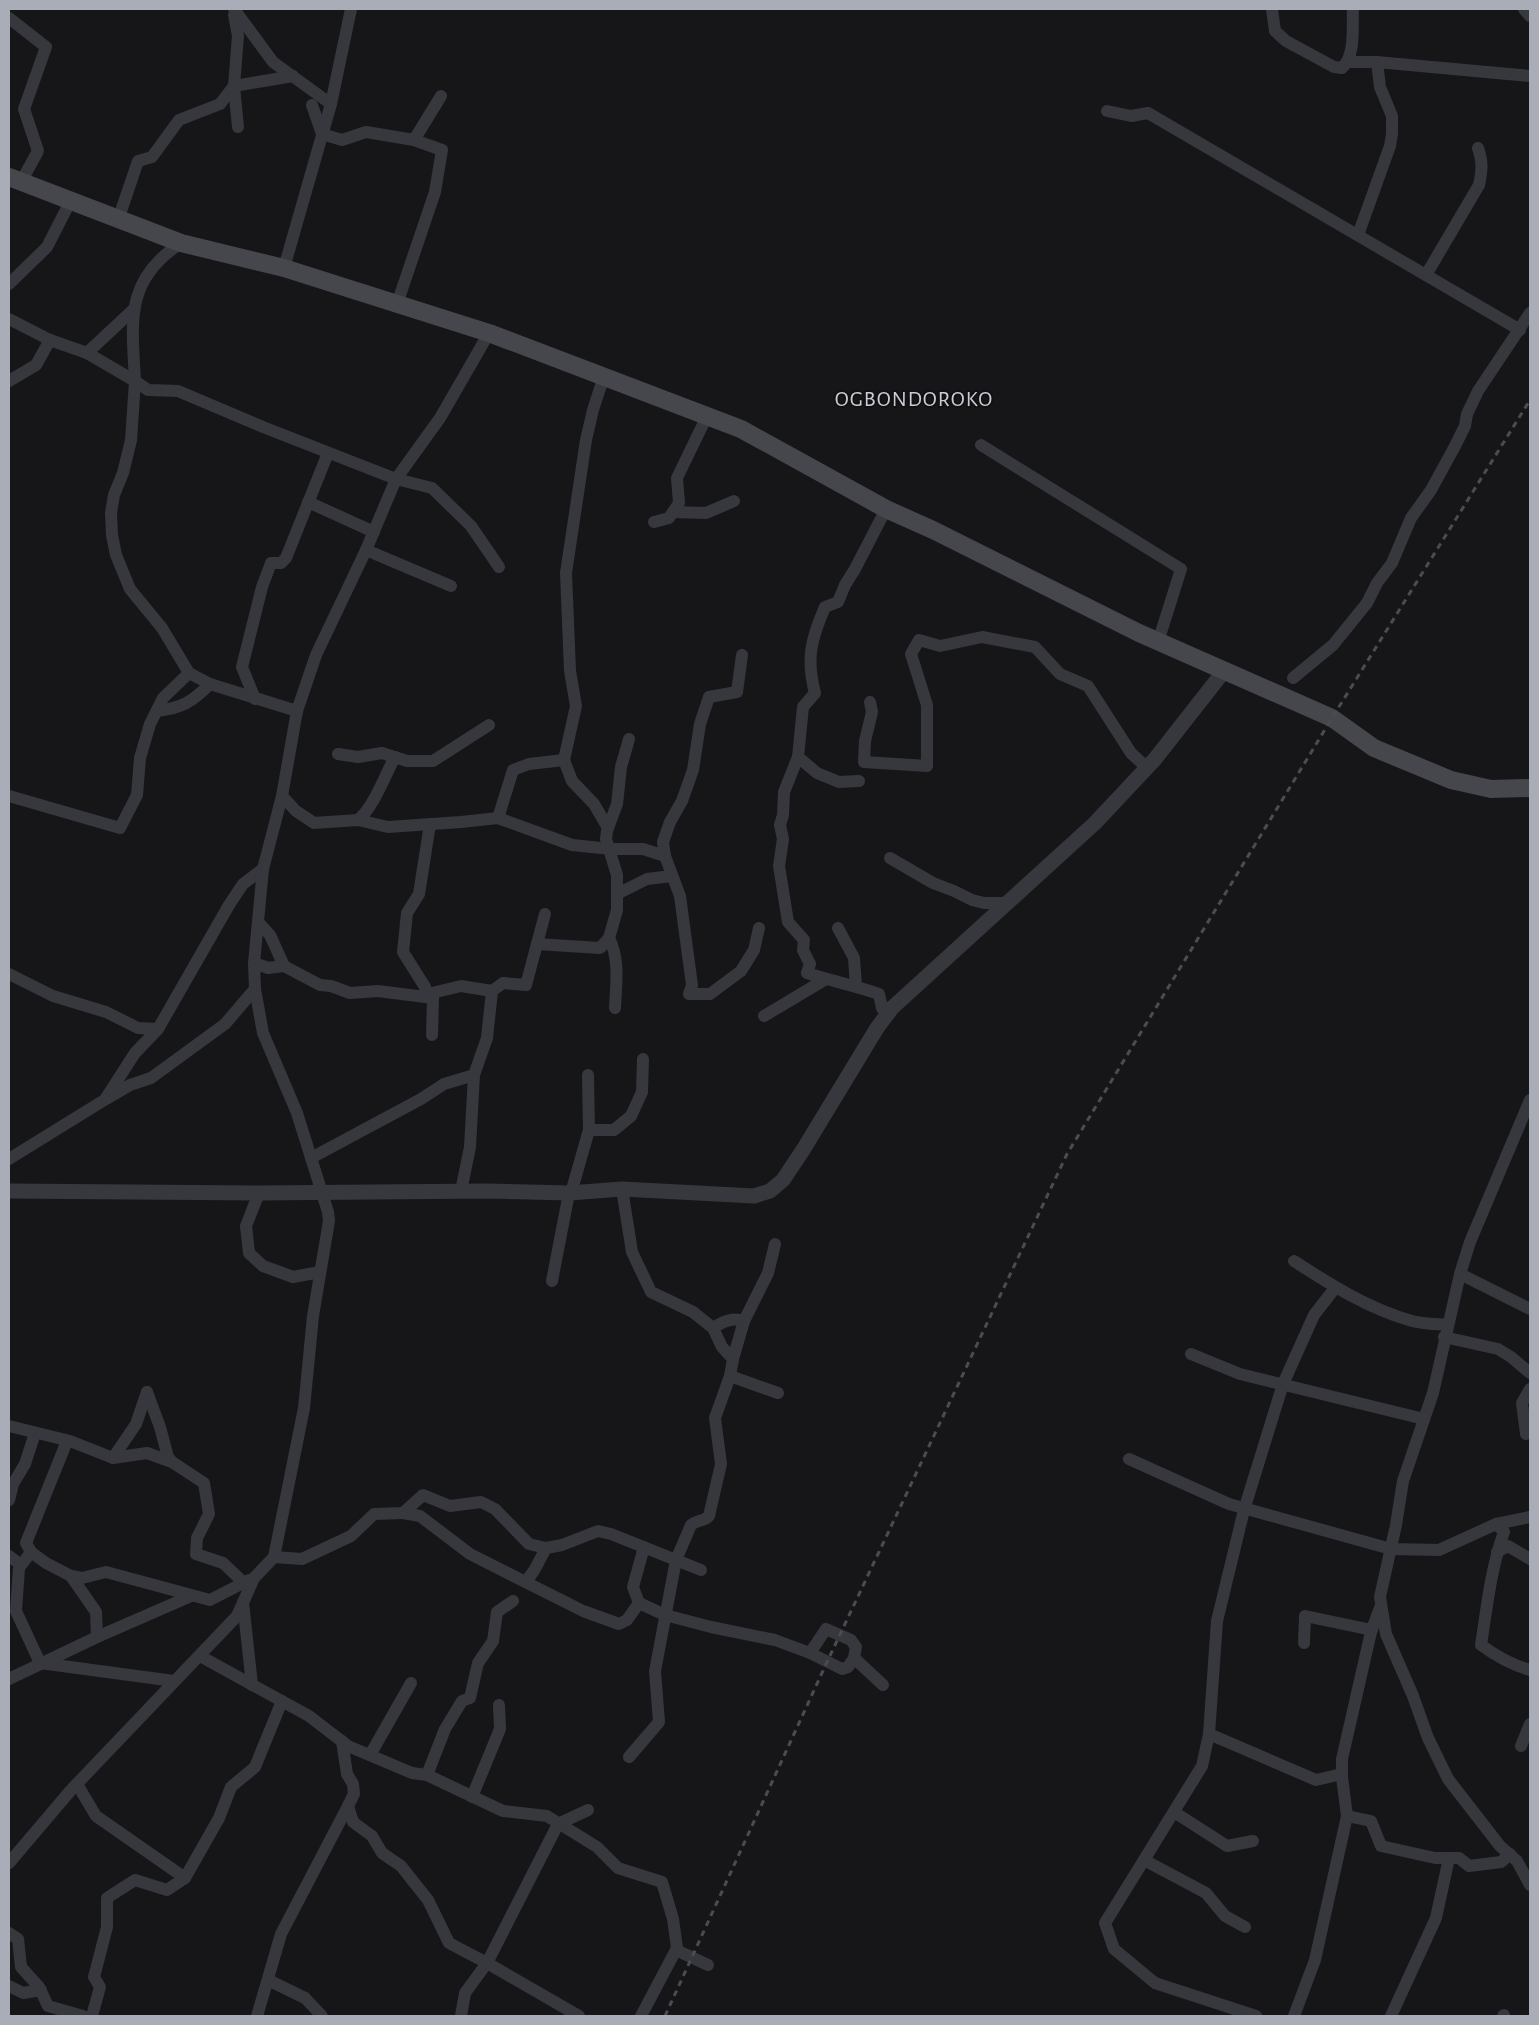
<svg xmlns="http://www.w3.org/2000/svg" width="1539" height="2025" viewBox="0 0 1539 2025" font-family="'Alegreya Sans',sans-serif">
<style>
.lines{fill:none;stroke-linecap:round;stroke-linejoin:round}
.minor{stroke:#37383d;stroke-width:12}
.tertiary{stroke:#37383d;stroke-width:15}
.secondary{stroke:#45474d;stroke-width:18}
.rail{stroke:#4a4c52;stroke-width:3;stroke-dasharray:6 5;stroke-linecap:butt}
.labels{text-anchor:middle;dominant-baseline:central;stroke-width:4;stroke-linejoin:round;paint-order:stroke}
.quarter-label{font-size:22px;letter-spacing:1px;fill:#c9ccd4;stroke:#111113}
</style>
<rect width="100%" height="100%" fill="#161618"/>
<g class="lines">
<g class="minor">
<polyline points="234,9 273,62 331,104"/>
<path d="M1272,9L1275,31L1286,41L1334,67L1342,68C1356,55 1352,27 1353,9"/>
<polyline points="1524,9 1530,16"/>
<polyline points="234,15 238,36 234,86 238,127"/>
<polyline points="9,18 46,47 24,109 38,151 21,182"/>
<polyline points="1349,62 1377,62 1380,87 1392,116 1392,134 1390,146 1358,235"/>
<polyline points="1377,62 1530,76"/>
<polyline points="312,105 322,134 342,140 366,132 414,140 441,96"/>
<polyline points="1107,111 1131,116 1148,113 1520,330"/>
<polyline points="118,220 138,161 152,157 179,120 220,104 234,86 293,76"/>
<path d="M181,243C124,280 132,322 135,381L148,390L178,391L263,427L396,479L432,488L471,526L499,567"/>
<polyline points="284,268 331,104 351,9"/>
<path d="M1426,275L1479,185C1482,171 1483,162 1478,148"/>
<polyline points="9,284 47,247 70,202"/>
<polyline points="397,304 435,192 442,150 414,140"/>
<polyline points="9,319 50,340"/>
<polyline points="87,353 135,381 131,440 123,473 114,495 111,513 112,535 116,555 130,589 162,628 189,673 210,684 297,711"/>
<polyline points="9,381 36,365 50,340 87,353 133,310"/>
<polyline points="981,445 1181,569 1158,642"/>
<polyline points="308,502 374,532"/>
<path d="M886,509L855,569L845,585L838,602L825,607C811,639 806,659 815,693L803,707L798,757L784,792L783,815L780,825L783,839L779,866L788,922L804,940L803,950L810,964L807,973C832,981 856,986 879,994L882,1008H892"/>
<polyline points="673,512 706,513 734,501"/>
<polyline points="654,522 669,518 679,503 677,478 707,416"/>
<polyline points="366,550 451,586"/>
<polyline points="1293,678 1333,645 1367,603 1377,583 1392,563 1411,518 1431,490 1455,446 1465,426 1467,414 1478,391 1530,313"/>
<polyline points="255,699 242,667 262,587 271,563 281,563 286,558 328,453"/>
<polyline points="870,702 872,712 865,741 864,762 927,766 927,705 911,654 919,640 940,646 982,637 1035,647 1060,674 1088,686 1131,753 1147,768"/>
<path d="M157,711C182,708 192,702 210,684"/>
<polyline points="338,754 358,757 382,753 407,761 433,761 489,725"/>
<polyline points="798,757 817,773 839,782 859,781"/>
<polyline points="564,760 572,781 594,804 608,828"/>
<polyline points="9,796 120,828 137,795 140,758 150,724 163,698 189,673"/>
<polyline points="282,796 296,811 314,823 358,820 388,827 461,822 498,818 572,845 611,849 643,849 665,856 663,842 670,822 682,801 693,770 700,724 709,697 737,692 742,655"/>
<polyline points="498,818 513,770 529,764 564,760 576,706 570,671 566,573 586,440 593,410 604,376"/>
<path d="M358,820C374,807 385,775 395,757"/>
<polyline points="665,856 680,896 692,985 689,994 710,994 741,971 754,950 759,928"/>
<polyline points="890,858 933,883 954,891 972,900 984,903 1009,903"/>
<polyline points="617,894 647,879 672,876"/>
<polyline points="259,923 270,935 284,966"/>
<polyline points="838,928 854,958 856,986"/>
<polyline points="537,944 600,948 609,938"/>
<polyline points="254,963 268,968 284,966 320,985 331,986 350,993 378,991 433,998 432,1035"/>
<polyline points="9,974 53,996 106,1012 138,1028 158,1029"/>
<polyline points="492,991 503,983 526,985 545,914"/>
<polyline points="427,996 425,987 403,952 407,913 419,894 430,824"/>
<path d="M615,1008C616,985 620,959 609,938L617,910V875L606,839L607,831L617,804L621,767L629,739"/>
<polyline points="764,1016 826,979"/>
<polyline points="106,1098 135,1053 158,1029 229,905 243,884 263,869"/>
<polyline points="1530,1100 1470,1242 1460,1274 1433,1393 1403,1481 1396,1525 1380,1597 1386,1634 1413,1696 1428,1738 1448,1779 1500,1846 1517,1861 1530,1885"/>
<polyline points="589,1130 614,1130 631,1116 642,1092 643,1059"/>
<polyline points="311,1158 421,1099 444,1084 474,1075 487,1038 492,991 461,986 432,993 433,998"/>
<polyline points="9,1159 106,1099 130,1085 151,1078 225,1024 255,989"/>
<polyline points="622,1189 632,1252 651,1292 693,1312 713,1328 722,1347 733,1359 730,1376 778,1393"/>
<polyline points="461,1191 470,1147 474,1075"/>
<polyline points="259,1193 246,1226 249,1253 263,1266 293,1277 320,1272"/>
<polyline points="571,1193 589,1130 588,1075"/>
<path d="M1294,1261C1331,1285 1369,1309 1412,1321C1423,1324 1436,1324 1447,1325"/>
<polyline points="1460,1274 1530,1309"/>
<polyline points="552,1281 569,1193"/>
<path d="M713,1328C722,1322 732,1317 744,1321L768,1273L775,1244"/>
<polyline points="1444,1337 1498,1349 1511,1357 1530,1373"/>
<polyline points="1191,1354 1240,1374 1424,1419"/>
<polyline points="733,1359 744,1321"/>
<polyline points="147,1392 160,1427 168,1457 172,1462"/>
<polyline points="9,1426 70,1441 113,1458 147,1453 172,1462 204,1483 209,1514 197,1538 196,1554 223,1563 243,1582"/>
<polyline points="1526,1434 1522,1403 1530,1389"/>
<polyline points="67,1441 26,1543 31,1552 19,1568 16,1611 40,1663 174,1681"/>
<polyline points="113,1458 136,1424 147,1392"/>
<polyline points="1129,1459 1229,1504 1391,1549 1439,1550 1496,1524 1530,1517"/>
<polyline points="9,1500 13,1484 25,1464 35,1433"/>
<polyline points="403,1513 420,1516 470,1554 583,1611 619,1624 627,1620 639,1603 665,1615 711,1627 775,1640 810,1653 842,1669 848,1667 854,1658 883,1685"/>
<path d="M1496,1524L1504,1532C1491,1568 1487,1606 1481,1645C1496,1656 1512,1665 1530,1670"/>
<polyline points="31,1552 46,1563 71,1576 82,1578 106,1572 210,1600 249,1580"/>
<polyline points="1497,1552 1508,1546 1530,1559"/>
<polyline points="9,1556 21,1565"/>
<polyline points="274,1557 302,1559 351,1536 374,1514 403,1513 423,1495 450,1506 481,1502 495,1509 529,1544 546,1548"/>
<polyline points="71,1576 96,1612 97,1637"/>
<polyline points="526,1582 535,1569 546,1548 562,1545 598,1531 611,1534 701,1570"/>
<polyline points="243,1602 252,1685"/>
<polyline points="639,1603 633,1587 644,1547"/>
<polyline points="1381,1605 1371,1632 1342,1759 1342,1777 1347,1816 1371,1821 1381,1846 1435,1858 1459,1858 1469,1866 1501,1862 1510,1854"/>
<polyline points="1304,1643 1305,1616 1372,1630"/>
<polyline points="810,1653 826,1629 851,1640 856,1647 854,1658"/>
<polyline points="200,1656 309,1716 348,1746 412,1773 427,1775 503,1811 547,1816 597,1847 618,1868 662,1882 673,1919 677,1948 641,2016"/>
<polyline points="9,1679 97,1637 191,1596"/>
<polyline points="1209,1734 1316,1780 1342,1774"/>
<polyline points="342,1741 347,1774 353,1784 354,1794 348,1806"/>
<polyline points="1521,1746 1530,1724"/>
<polyline points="370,1755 411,1683"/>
<path d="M629,1757L659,1722L655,1671L676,1560L691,1525C697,1520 705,1521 709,1516L721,1464L715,1418L730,1376"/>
<polyline points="427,1775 445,1729 462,1701 470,1698 478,1663 493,1641 497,1612 513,1601"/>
<polyline points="77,1784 96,1816 185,1878 219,1818 231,1787 255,1767 282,1701"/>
<polyline points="472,1797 500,1729 499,1705"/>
<polyline points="1174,1812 1227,1846 1253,1841"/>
<polyline points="1144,1860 1206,1893 1225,1916 1245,1927"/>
<polyline points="9,1863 71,1790 237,1616 254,1578 274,1557 304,1408 313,1316 329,1221 328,1212 297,1113 263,1033 255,989 254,963 263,869 282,796 297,711 316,655 366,550 396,479 440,418 489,333"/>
<polyline points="9,1933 18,1939 21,1967 39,1987 48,2006 83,2016"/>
<polyline points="676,1950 708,1965"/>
<polyline points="268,1980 305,1998 322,2016"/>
<polyline points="9,1986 23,1993 41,1990"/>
<polyline points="92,2016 100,1987 94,1977 107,1927 107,1898 135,1880 167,1890 185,1878"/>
<polyline points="257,2016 281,1934 348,1806 353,1822 372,1836 382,1853 401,1866 428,1900 449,1943 487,1963 465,1993 461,2016"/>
<polyline points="579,2016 487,1963 558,1824 588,1810"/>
<polyline points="1256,2016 1155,1983 1114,1949 1105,1923 1202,1766 1209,1734 1217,1621 1244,1510 1283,1384 1314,1315 1335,1288"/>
<polyline points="1294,2016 1315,1960 1347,1816"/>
<polyline points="1391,2016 1436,1918 1449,1858"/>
<polyline points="1503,2016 1504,2015"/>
</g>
<polyline class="tertiary" points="9,1191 259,1193 486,1191 569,1193 622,1189 754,1196 770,1191 783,1180 803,1150 877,1028 892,1008 1095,823 1155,759 1224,671"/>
<polyline class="secondary" points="9,177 181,243 284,268 489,333 741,429 886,509 933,530 1139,633 1332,718 1374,748 1451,780 1491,789 1530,788"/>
<polyline class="rail" points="665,2016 827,1662 1067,1154 1332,718 1530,400"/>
</g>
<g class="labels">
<g class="quarter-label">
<text x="914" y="399">OGBONDOROKO</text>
</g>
</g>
<rect width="1539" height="2025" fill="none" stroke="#a8adb8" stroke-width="20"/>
</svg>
